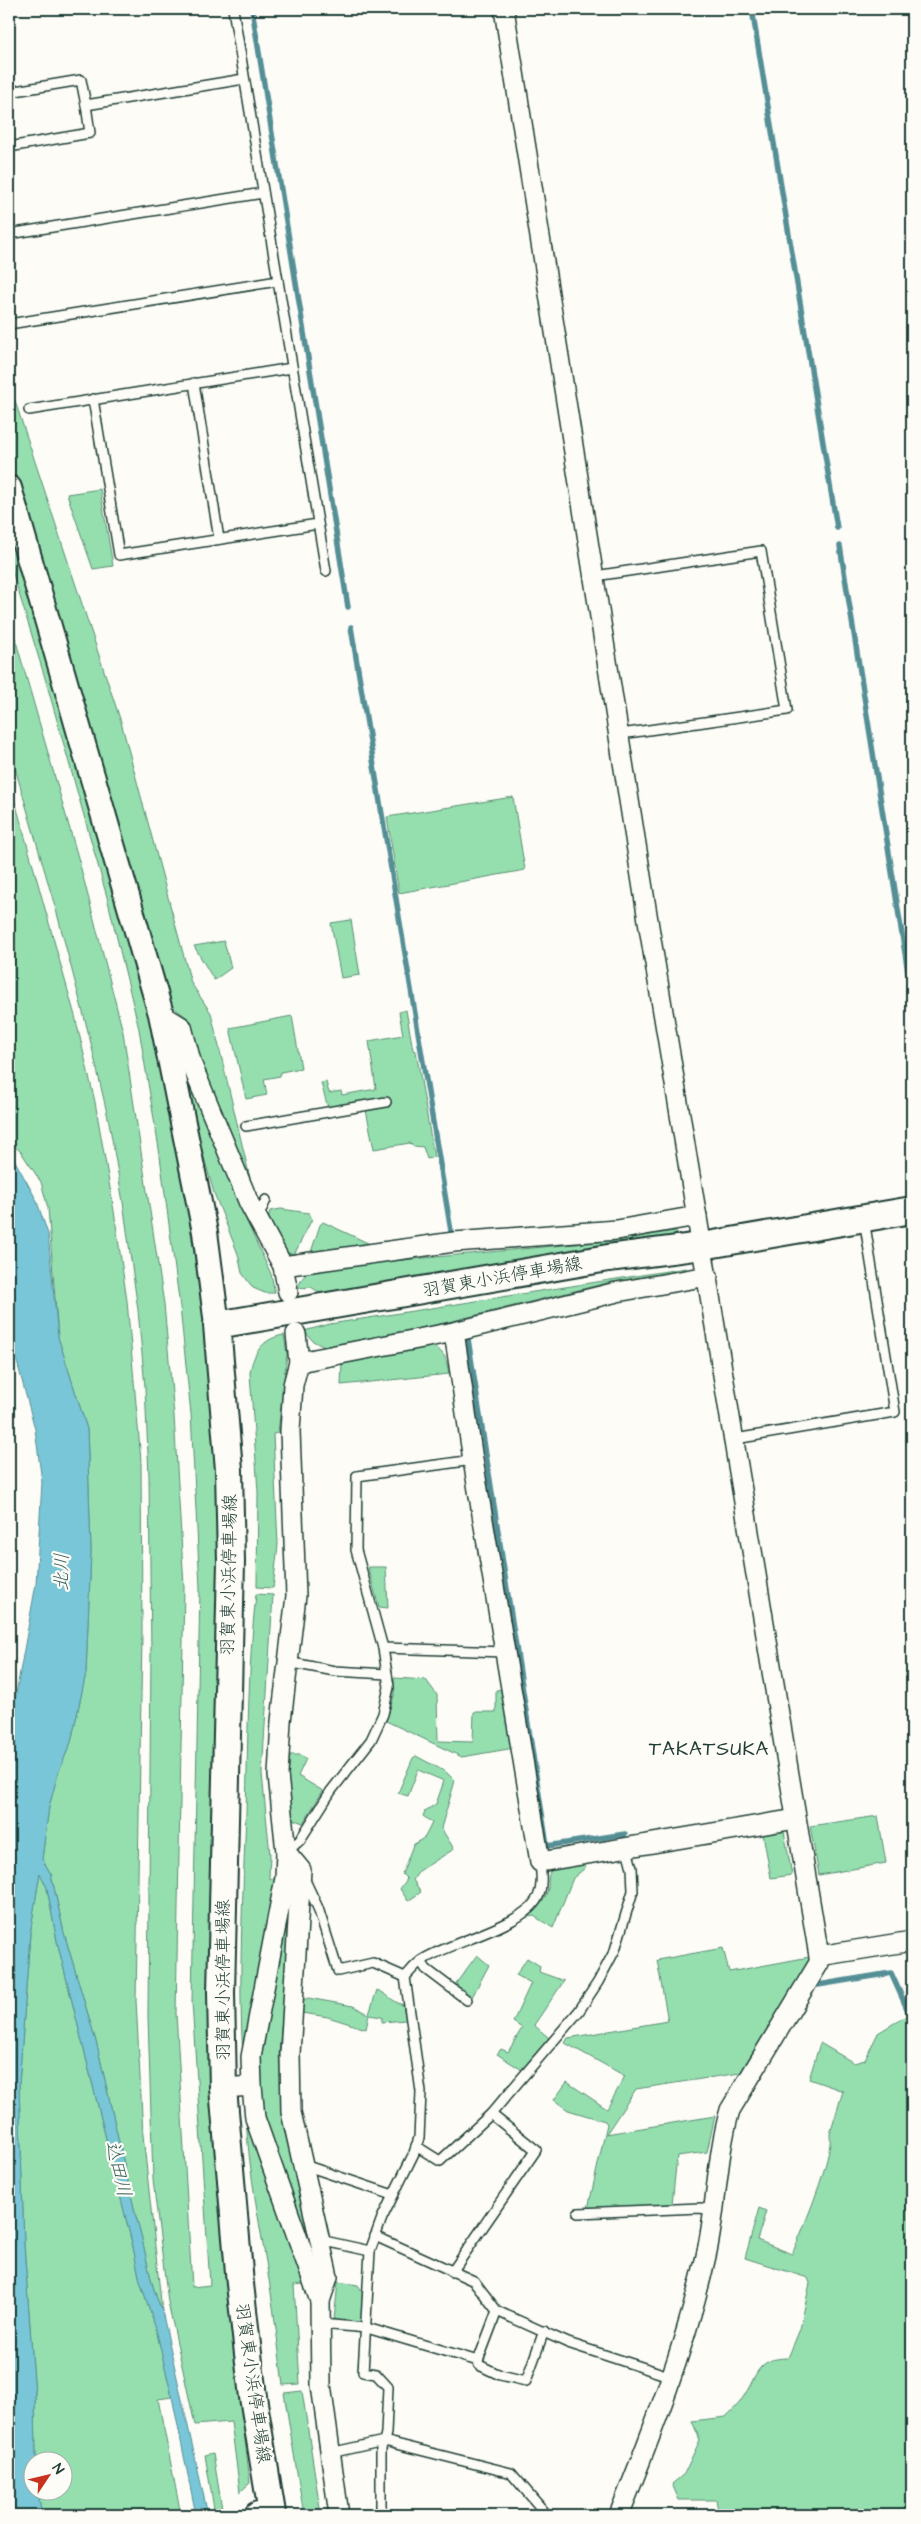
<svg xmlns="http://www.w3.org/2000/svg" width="921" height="2524" viewBox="0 0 921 2524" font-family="'Architects Daughter','Klee One',sans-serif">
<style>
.green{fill:#95dfaf;stroke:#5a8e72}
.water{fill:#79c6d8;stroke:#558f96}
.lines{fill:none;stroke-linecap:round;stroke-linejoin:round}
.stream{stroke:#558f96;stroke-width:5.5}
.service-casing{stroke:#1f3d34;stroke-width:12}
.minor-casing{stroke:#1f3d34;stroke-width:22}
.tertiary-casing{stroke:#1f3d34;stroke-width:28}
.secondary-casing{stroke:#1f3d34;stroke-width:30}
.service{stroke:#fdfcf7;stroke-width:9}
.minor{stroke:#fdfcf7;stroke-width:19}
.tertiary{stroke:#fdfcf7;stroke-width:24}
.secondary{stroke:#fdfcf7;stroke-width:26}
.labels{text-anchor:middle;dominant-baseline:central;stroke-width:4.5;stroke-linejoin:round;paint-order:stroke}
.street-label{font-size:18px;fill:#1f3d34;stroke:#fdfcf7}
.water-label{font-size:19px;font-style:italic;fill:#365f5d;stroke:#fdfcf7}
.quarter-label{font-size:20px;letter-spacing:1px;fill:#1f3d34;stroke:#fdfcf7}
</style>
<rect width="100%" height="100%" fill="#fdfcf7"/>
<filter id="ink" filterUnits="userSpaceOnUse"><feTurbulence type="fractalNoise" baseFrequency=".02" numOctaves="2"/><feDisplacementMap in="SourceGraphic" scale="10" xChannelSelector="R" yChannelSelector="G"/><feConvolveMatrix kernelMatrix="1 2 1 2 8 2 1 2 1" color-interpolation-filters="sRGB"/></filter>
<g filter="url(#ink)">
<g class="green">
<polygon points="9,383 121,722 191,983 211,1013 254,1195 200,1063 190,1020 167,1002 9,467"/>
<polygon points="100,489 113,566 93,569 67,494"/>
<polygon points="9,518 154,1031 181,1164 203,1315 218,1487 227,2282 250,2483 240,2492 231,2422 195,2425 168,2302 153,2180 148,2016 151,1653 149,1476 145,1387 138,1310 123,1202 109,1122 90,1039 58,917 9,747 9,617 79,861 123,1032 164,1304 174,1416 184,1587 176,2013 192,2287 210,2285 192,2002 200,1587 191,1414 180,1307 159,1149 139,1029 107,897 45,678 9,561"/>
<path d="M9,780L75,1016L95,1102L114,1211L127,1301L141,1461L142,1634L136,2000L143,2135L162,2311C148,2280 146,2248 136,2217L97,2045L64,1933L51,1874L42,1859L49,1807L58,1773L71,1742L86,1673L91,1551L88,1456L87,1429L58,1337L48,1208L41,1182L21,1152L9,1141Z"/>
<polygon points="513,797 525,870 399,893 387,817"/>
<polygon points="351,920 360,975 341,978 331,923"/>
<polygon points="224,941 231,968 214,980 194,946"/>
<polygon points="406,1010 413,1050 416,1051 434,1157 427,1159 423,1147 413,1146 410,1143 374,1149 366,1110 388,1106 387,1098 328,1108 321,1083 326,1082 329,1093 341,1091 342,1095 376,1089 369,1041 403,1035 399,1012"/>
<polygon points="292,1016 301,1068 281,1072 280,1076 264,1079 267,1095 246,1099 230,1028"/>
<polygon points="185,1069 243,1208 241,1209 271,1274 275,1293 265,1293 253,1288 242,1273 238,1254 214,1193 199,1140"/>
<polygon points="281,1209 309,1213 312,1219 295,1253 289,1254 280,1244 268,1220 270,1211"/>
<polygon points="323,1222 370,1244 311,1252 320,1225"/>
<path d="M676,1231L678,1241L323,1295L311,1287L298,1288C301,1277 307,1272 317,1268L619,1240Z"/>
<polygon points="686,1268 686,1270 607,1283 440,1324 324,1347 313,1341 304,1331 330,1324"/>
<path d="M284,1335L287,1354L278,1433L273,1434L278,1545L273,1588L257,1587L258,1492L250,1373C253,1353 263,1338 284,1335Z"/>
<path d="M430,1346C445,1350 446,1359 449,1374L341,1385L342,1362Z"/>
<polygon points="368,1567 386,1567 388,1608 379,1607"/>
<path d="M256,1594L273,1595L262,1774L270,1855L269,1878L277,1879L243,2059C238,1977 243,1895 246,1813C248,1740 248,1666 256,1594Z"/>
<polygon points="394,1678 426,1680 437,1695 438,1741 473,1742 474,1712 496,1712 496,1690 505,1689 514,1748 462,1757 386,1721 394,1696"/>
<polygon points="290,1755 300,1755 306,1759 298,1776 323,1791 303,1823 292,1819 288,1776"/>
<polygon points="416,1756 446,1772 455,1781 441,1828 454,1849 419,1871 413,1880 421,1892 408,1901 400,1889 407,1879 402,1874 413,1845 425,1837 432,1823 423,1816 425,1811 436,1804 444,1781 418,1770 408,1796 398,1793 413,1758"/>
<polygon points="878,1816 886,1863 819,1875 810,1826"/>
<polygon points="784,1831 792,1875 771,1878 763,1834"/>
<path d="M586,1863L585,1868L573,1878L553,1928L534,1916L527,1917C537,1910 546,1900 548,1888C549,1880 547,1875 552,1869Z"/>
<polygon points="40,1872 47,1888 57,1941 133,2247 140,2281 156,2329 172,2397 158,2399 181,2515 42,2515 38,2492 62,2492 62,2462 36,2462 35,2394 24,2245 19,2085 30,1934"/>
<polygon points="293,1882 279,2054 282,2113 319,2275 262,2115 260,2062"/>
<polygon points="723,1948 729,1972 809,1957 809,1961 740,2073 636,2089 606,2134 715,2116 707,2152 677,2156 672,2204 588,2209 607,2124 605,2121 568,2110 554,2100 567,2082 607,2109 625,2076 565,2043 568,2038 668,2021 657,1960"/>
<polygon points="477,1955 489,1965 471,1999 454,1986"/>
<polygon points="527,1958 540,1966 539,1972 564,1981 534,2025 549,2038 522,2070 497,2054 501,2049 508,2052 522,2028 513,2022 531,1983 516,1975"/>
<path d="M377,1990C388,1994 391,2001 403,2005L406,2020L382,2022V2017L369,2015L366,2029L328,2017L302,2013V2001L308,1998L353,2006L369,2014Z"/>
<path d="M906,2016L912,2017V2515H719L716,2500H679L672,2484L684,2474L700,2440L692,2421L726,2417C731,2411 738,2406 742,2399C758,2376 755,2358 788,2358L800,2329L810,2283L808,2278L745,2258L759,2208L766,2211L757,2240L792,2254C802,2232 834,2155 830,2134L843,2091L809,2079L820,2043L854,2063L865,2060L878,2033Z"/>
<path d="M246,2118L304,2284L294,2285L300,2384L283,2385C279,2352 275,2319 270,2286C261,2230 249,2175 246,2118Z"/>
<polygon points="338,2282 358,2285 364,2294 363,2318 358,2323 334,2320"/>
<polygon points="302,2391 321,2515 304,2515 284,2393"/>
<polygon points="213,2453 223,2515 215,2515 205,2455"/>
</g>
<path class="water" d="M9,1150L36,1199L48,1234L58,1337L87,1429L88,1456L91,1551L86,1673L71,1742L58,1773L49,1807L42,1859L51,1874L64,1933L97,2045L136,2217C146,2248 148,2280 162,2311L208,2515H196L172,2397L156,2329L140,2281L133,2247L57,1941L47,1888L40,1873L30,1934L19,2085L24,2245L35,2394L36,2461L32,2462V2492H38L42,2515H9V1732L36,1584L42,1482L35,1429L9,1332Z"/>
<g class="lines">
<g class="stream">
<polyline points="252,9 348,607"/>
<polyline points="752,9 837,528"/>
<polyline points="840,546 912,997"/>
<polyline points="351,627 451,1231"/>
<polyline points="468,1339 547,1846 625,1834"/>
<polyline points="818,1985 891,1973 909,2013 912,2014"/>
</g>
<defs>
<g id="service">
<polyline points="233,9 326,571"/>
<polyline points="9,92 81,80 86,105 244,79"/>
<polyline points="9,147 90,133 86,105"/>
<polyline points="9,234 263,193"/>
<polyline points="9,324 278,281"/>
<polyline points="194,383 219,539"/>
<polyline points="93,399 119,555 318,524"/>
<polyline points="29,410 292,368"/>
<polyline points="595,576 761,551 787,710 621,734"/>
<polyline points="246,1126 386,1102"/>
<polyline points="258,1217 266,1200"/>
<polyline points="735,1439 895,1412 864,1219"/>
<polyline points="383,1648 505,1652"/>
<polyline points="287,1662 335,1671 387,1674"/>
<polyline points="287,1852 300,1840 331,1791 371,1740 383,1714 389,1687 383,1648 356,1550 357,1476 473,1460"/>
<polyline points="304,1878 318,1908 338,1971 373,1963 405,1977"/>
<polyline points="421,1961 426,1969 467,2000"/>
<polyline points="416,2146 440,2161 491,2114 579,2011 598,1982 615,1950 633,1891 632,1868 627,1849"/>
<polyline points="304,2165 393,2195"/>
<polyline points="578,2213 700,2208 712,2210"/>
<polyline points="375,2236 474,2281 497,2311 568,2343 672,2377"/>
<polyline points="320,2240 370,2251"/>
<polyline points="452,2272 536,2150 491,2114"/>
<polyline points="321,2324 367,2328 478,2361 479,2365 500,2375 526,2381 544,2331"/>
<polyline points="478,2361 497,2311"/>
<path d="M330,2453L384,2441L386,2433L388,2387L376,2374L363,2372L370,2251L382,2218L414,2153L419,2138L421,2092L405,1977C410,1972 415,1965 421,1961C450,1941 524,1927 538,1897C543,1886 541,1873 540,1862"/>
<polyline points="381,2515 381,2448 384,2441 511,2473 547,2515"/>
</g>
<g id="minor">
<path d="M504,9L650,933L819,1956V1963L730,2110C716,2158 717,2208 706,2256C686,2345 653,2431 619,2515"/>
<polyline points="161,1014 182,1027 192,1065 249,1203 283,1266 288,1292"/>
<polyline points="283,1266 454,1242 617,1230 697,1216"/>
<polyline points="454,1332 473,1460 540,1862 796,1819"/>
<polyline points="296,1334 299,1362 293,1385 290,1431 296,1596 281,1721 278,1775 286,1852 301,1870 290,2054 291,2112 328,2277 320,2301 321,2385 339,2515"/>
<polyline points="299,1362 454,1332 617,1292 708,1276"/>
<polyline points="819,1956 912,1941"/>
<polyline points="252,2086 251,2057 285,1878 286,1852"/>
<polyline points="223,2088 252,2086 255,2118 320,2301"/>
</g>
<polyline id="tertiary" points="9,488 161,1014 205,1232 217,1325"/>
<polyline id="secondary" points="258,2515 272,2513 253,2397 240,2284 223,2088 221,1993 231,1562 229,1470 217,1325 608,1258 702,1246 912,1210"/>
</defs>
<use href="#service" class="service-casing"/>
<use href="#minor" class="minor-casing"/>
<use href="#tertiary" class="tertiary-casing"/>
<use href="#secondary" class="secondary-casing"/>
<use href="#service" class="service"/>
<use href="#minor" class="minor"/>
<use href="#tertiary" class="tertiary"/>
<use href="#secondary" class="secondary"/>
</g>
</g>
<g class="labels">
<g class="street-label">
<text transform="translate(502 1277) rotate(-10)">羽賀東小浜停車場線</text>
<text transform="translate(229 1575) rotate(-89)">羽賀東小浜停車場線</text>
<text transform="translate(223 1980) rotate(-90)">羽賀東小浜停車場線</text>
<text transform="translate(253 2383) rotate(82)">羽賀東小浜停車場線</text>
</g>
<g class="water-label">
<text transform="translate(62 1572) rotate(-89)">北川</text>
<text transform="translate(118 2169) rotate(77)">込田川</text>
</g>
<g class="quarter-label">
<text x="709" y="1749">TAKATSUKA</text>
</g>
</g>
<rect width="921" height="2524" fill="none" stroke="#fdfcf7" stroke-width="30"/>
<rect x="15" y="15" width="891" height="2494" fill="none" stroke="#1f3d34" stroke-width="2" filter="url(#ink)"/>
<g transform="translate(48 2476) rotate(55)"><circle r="24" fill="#fdfcf7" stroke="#a4b0a9"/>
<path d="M0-4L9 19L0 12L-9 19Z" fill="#c8321e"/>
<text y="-8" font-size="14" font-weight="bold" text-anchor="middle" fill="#1f3d34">N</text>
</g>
</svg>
